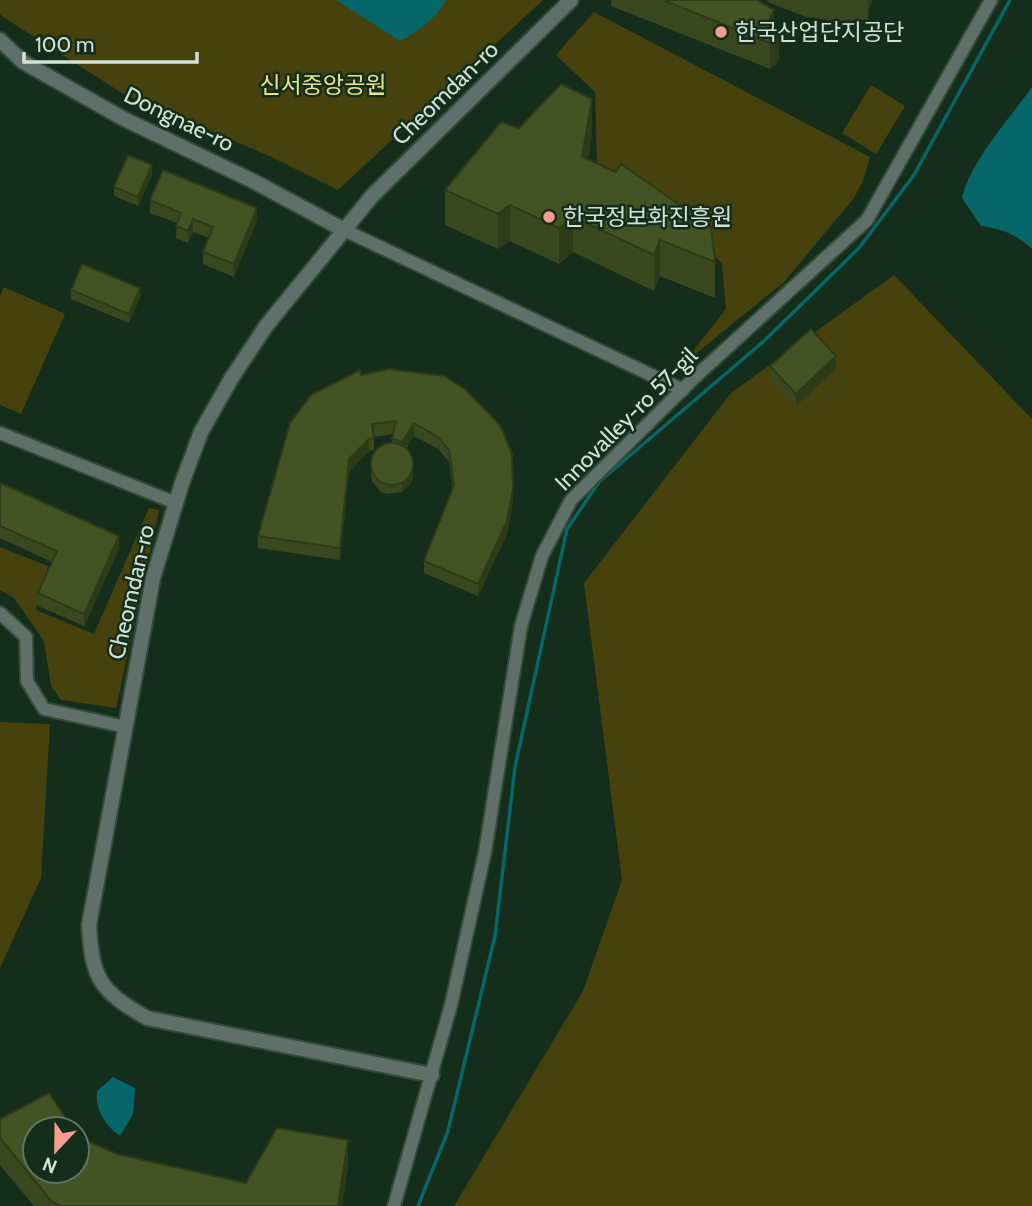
<svg xmlns="http://www.w3.org/2000/svg" width="1032" height="1206" viewBox="0 0 1032 1206" font-family="Cabin,'Noto Sans KR',sans-serif">
<style>
.green{fill:#47410e}
.water{fill:#06676a}
.lines{fill:none;stroke-linecap:round;stroke-linejoin:round}
.stream{stroke:#06676a;stroke-width:3.5}
.minor-casing{stroke:#324b39;stroke-width:16}
.tertiary-casing{stroke:#324b39;stroke-width:18}
.minor{stroke:#5f6f6a;stroke-width:12}
.tertiary{stroke:#5f6f6a;stroke-width:14}
.wall{fill:#39481e}
.shaded-wall{fill:#2e3b18}
.building{fill:#425423;stroke:#2e3b18;stroke-width:2}
.poi-dot{fill:#f59d8e;stroke:#142e1b;stroke-width:2.5}
.labels{text-anchor:middle;dominant-baseline:central;stroke-width:5;stroke-linejoin:round;paint-order:stroke}
.poi-label{font-size:23px;fill:#d2e1d5;stroke:#142e1b;text-anchor:start}
.park-label{font-size:23px;fill:#eae18b;stroke:#142e1b}
.street-label{font-size:23px;fill:#d2e1d5;stroke:#142e1b}
</style>
<rect width="100%" height="100%" fill="#142e1b"/>
<g class="green">
<polygon points="0,0 543,0 338,190 267,155 122,93 3,17 0,14"/>
<polygon points="594,12 870,157 863,181 854,198 784,282 682,365 726,309 722,264 678,216 597,167 595,92 556,55"/>
<polygon points="871,85 905,106 876,154 842,133"/>
<polygon points="894,275 1032,419 1032,1206 454,1206 583,991 622,880 584,583 731,393"/>
<polygon points="4,287 65,314 21,414 0,405 0,296"/>
<polygon points="149,508 159,510 116,708 61,700 51,686 44,641 14,598 0,590 0,547 48,566 36,610 94,634"/>
<polygon points="0,722 50,724 41,878 0,968"/>
</g>
<g class="water">
<path d="M336,0H446C437,17 418,32 400,41Z"/>
<path d="M1032,87V249C1016,234 1002,229 981,226L962,198C969,163 1010,118 1032,87Z"/>
<path d="M113,1077L135,1088L133,1114L120,1136C105,1125 95,1110 97,1091Z"/>
</g>
<g class="lines">
<polyline class="stream" points="418,1206 448,1131 495,936 515,767 567,529 599,482 764,341 859,248 914,175 1010,0"/>
<defs>
<g id="minor">
<polyline points="344,230 683,390"/>
<polyline points="0,433 176,503"/>
<polyline points="0,613 26,637 27,681 44,709 126,727"/>
<polyline points="394,1206 451,1005 485,852 521,626 542,556 571,500 694,378 867,220 991,0"/>
</g>
<g id="tertiary">
<polyline points="0,40 23,62 124,119 253,181 344,230"/>
<path d="M432,1075L147,1018C100,991 92,979 89,925L153,578L182,483L201,432L231,379L266,326L372,196L571,0"/>
</g>
</defs>
<use href="#minor" class="minor-casing"/>
<use href="#tertiary" class="tertiary-casing"/>
<use href="#minor" class="minor"/>
<use href="#tertiary" class="tertiary"/>
</g>
<g class="wall">
<polygon points="611,0 757,0 774,28 779,58 777,63 770,69 611,6"/>
<polygon points="766,0 873,0 870,5 868,20 837,21 806,17 770,3"/>
<polygon points="519,128 592,135 588,159 715,262 715,298 660,276 654,291 573,252 559,264 510,241 498,249 445,225 445,190"/>
<polygon points="152,175 138,206 114,196 114,187"/>
<polygon points="150,200 257,220 234,277 203,264 203,252 209,238 193,232 188,243 176,238 177,223 150,213"/>
<polygon points="71,290 140,297 129,323 71,299"/>
<polygon points="770,366 836,369 796,406 770,379"/>
<polygon points="389,369 513,501 507,534 478,596 424,573 424,561 453,489 449,462 438,449 414,436 406,449 413,468 412,482 402,492 388,494 381,492 372,481 371,475 371,465 392,444 393,434 374,437 374,450 369,451 349,472 340,560 258,548 258,536 361,375"/>
<polygon points="0,483 119,549 84,626 38,606 38,593 52,562 0,538"/>
<polygon points="0,1119 78,1137 117,1154 246,1183 348,1167 342,1206 34,1206 0,1165"/>
</g>
<g class="shaded-wall">
<polygon points="868,0 873,0 870,5 868,20"/>
<polygon points="774,10 774,36 779,31 779,58 777,63 770,69 770,43 767,24"/>
<polygon points="592,99 592,135 582,192 582,157"/>
<polygon points="152,165 152,175 138,206 138,197"/>
<polygon points="510,205 510,241 498,249 498,214"/>
<polygon points="257,208 257,220 234,277 234,264"/>
<polygon points="573,217 573,252 559,264 559,228"/>
<polygon points="193,219 193,232 188,243 188,231"/>
<polygon points="660,240 660,276 654,291 654,255"/>
<polygon points="140,288 140,297 129,323 129,314"/>
<polygon points="836,356 836,369 796,406 796,394"/>
<polygon points="414,423 414,436 402,454 402,442"/>
<polygon points="369,439 369,451 349,472 340,560 340,548 349,459"/>
<polygon points="413,458 412,482 402,492 402,483"/>
<polygon points="513,488 513,501 507,534 478,596 478,584"/>
<polygon points="119,536 119,549 84,626 84,614"/>
<polygon points="348,1140 348,1167 342,1206 338,1206"/>
</g>
<g class="building">
<polygon points="663,0 757,0 774,10 767,24 779,31 777,37 770,43"/>
<polygon points="561,84 592,99 582,157 616,172 621,164 711,227 715,262 660,240 654,255 573,217 559,228 510,205 498,214 445,190 501,122 519,128"/>
<polygon points="128,155 152,165 138,197 114,187"/>
<polygon points="163,170 257,208 234,264 203,252 213,227 193,219 188,231 176,226 181,213 150,200"/>
<polygon points="82,264 140,288 129,314 71,290"/>
<polygon points="811,329 836,356 796,394 770,366"/>
<polygon points="389,369 444,376 465,389 500,425 512,454 513,488 507,521 478,584 424,561 454,485 449,450 438,437 414,423 402,442 392,439 396,421 372,424 374,438 369,439 349,459 340,548 258,536 290,423 311,395 360,370 361,375"/>
<circle cx="392" cy="464" r="21"/>
<polygon points="0,483 119,536 84,614 38,593 57,551 0,526"/>
<polygon points="49,1093 73,1129 35,1129 35,1171 77,1171 77,1136 117,1154 246,1183 277,1128 348,1140 338,1206 61,1206 52,1202 0,1138 0,1119"/>
</g>
<g class="poi-dot">
<circle cx="721" cy="32" r="7"/>
<circle cx="549" cy="217" r="7"/>
</g>
<g class="labels">
<g class="poi-label">
<text x="735" y="32">한국산업단지공단</text>
<text x="563" y="217">한국정보화진흥원</text>
</g>
<g class="park-label">
<text x="323" y="85">신서중앙공원</text>
</g>
<g class="street-label">
<text transform="translate(445 93) rotate(-44)">Cheomdan-ro</text>
<text transform="translate(179 119) rotate(26)">Dongnae-ro</text>
<text transform="translate(626 419) rotate(-45)">Innovalley-ro 57-gil</text>
<text transform="translate(131 592) rotate(-77)">Cheomdan-ro</text>
</g>
</g>
<g transform="translate(56 1150) rotate(202)"><circle r="33" fill="#142e1b" stroke="#607665" stroke-width="2"/>
<path d="M0-5L12 26L0 18L-12 26Z" fill="#f59d8e"/>
<text y="-10" font-size="19" font-weight="bold" text-anchor="middle" fill="#d2e1d5">N</text>
</g>
<path d="M24 52v10h173v-10" fill="none" stroke="#d2e1d5" stroke-width="3.5"/>
<text x="35" y="52" font-size="21" fill="#d2e1d5" stroke="#142e1b" stroke-width="5" paint-order="stroke">100 m</text>
</svg>
